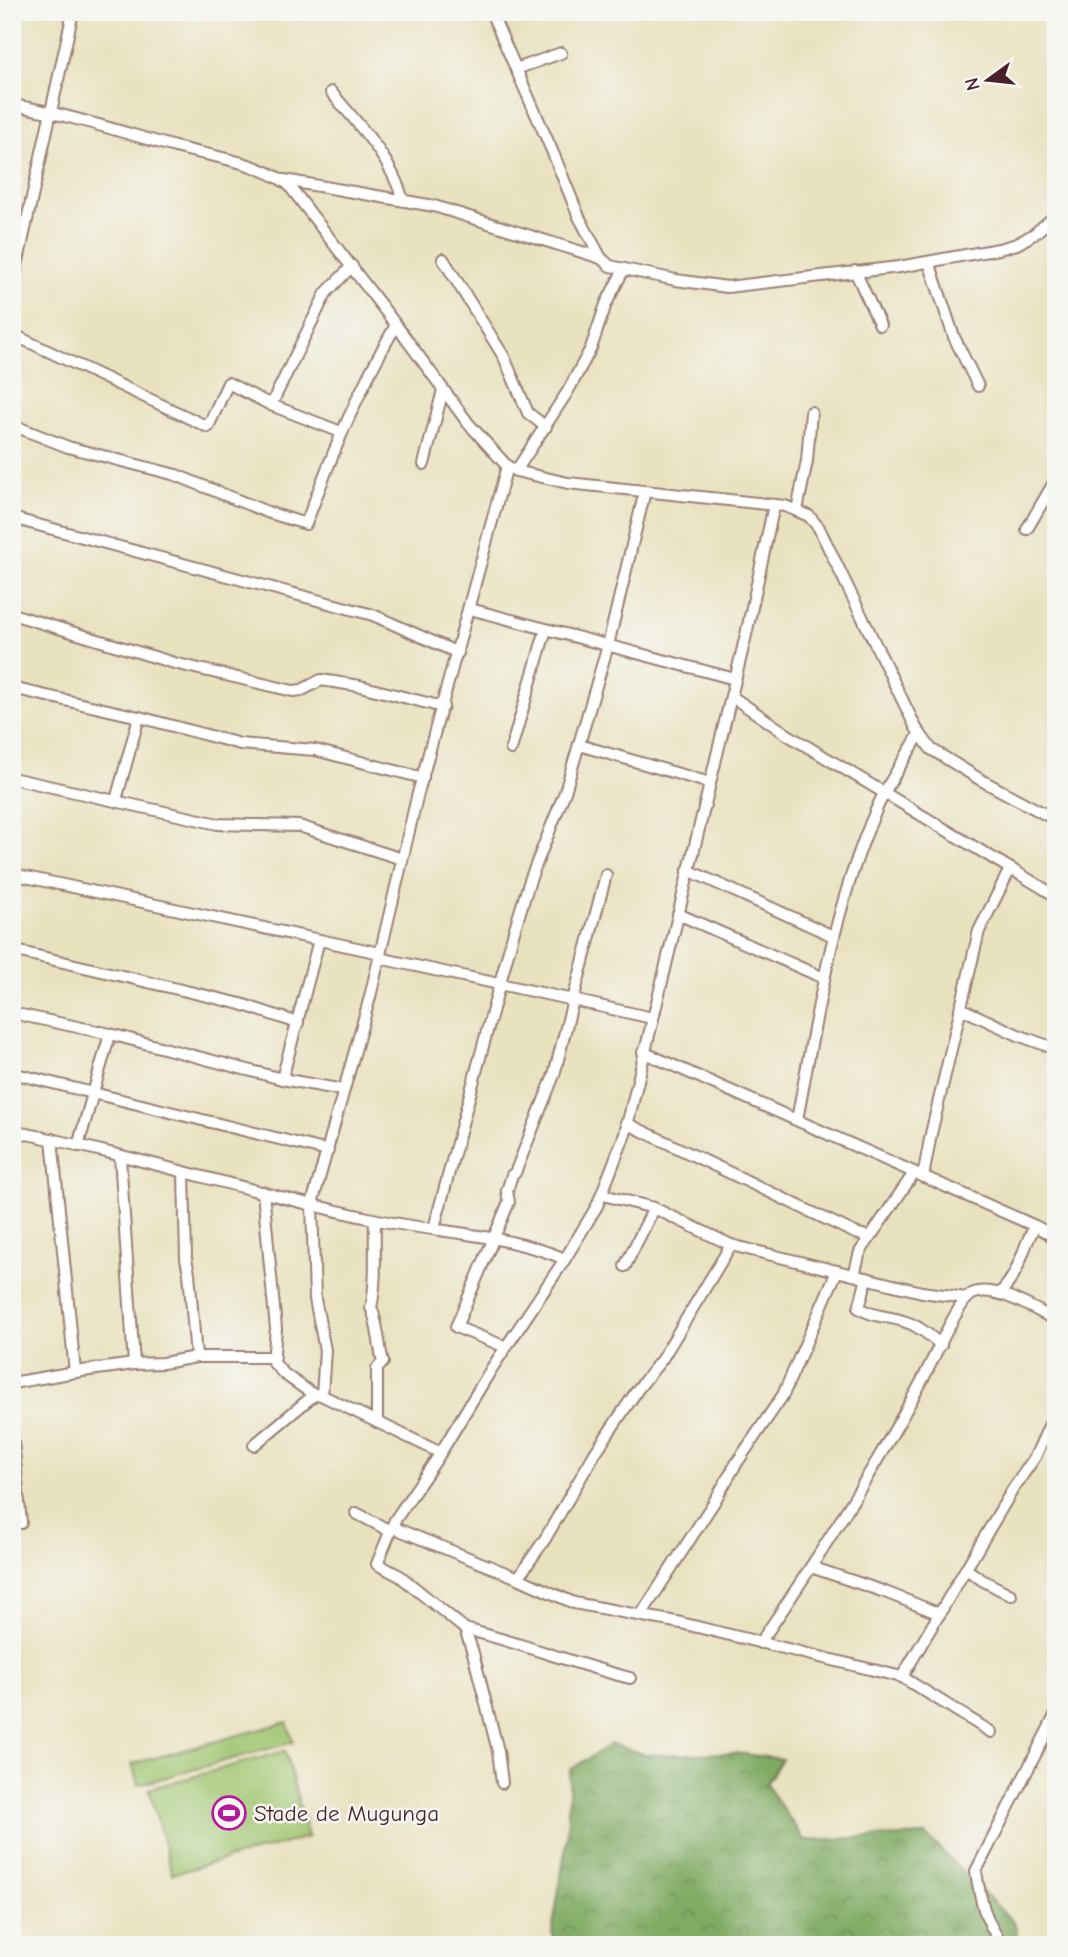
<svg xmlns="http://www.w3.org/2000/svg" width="1068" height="1957" viewBox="0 0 1068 1957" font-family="'Comic Neue',sans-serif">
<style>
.grass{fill:#a0c671;stroke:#75724e;stroke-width:2}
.forest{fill:url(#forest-crowns);stroke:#656547;stroke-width:2}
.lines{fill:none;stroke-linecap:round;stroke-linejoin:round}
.minor-casing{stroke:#9a8075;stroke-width:14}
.minor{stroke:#fff;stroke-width:10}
.labels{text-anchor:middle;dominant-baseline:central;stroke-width:5;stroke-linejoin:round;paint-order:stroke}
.poi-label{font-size:23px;fill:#4a1f2b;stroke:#f6f6f2;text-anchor:start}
</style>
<defs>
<pattern id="forest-crowns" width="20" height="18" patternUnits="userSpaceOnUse" patternTransform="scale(1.75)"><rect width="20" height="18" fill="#80ab63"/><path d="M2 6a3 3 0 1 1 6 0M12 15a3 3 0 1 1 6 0" fill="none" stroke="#6b8b52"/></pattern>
</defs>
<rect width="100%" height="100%" fill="#f6f6f2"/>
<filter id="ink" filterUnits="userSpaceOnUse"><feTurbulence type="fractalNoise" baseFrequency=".0143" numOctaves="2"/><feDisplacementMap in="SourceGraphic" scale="14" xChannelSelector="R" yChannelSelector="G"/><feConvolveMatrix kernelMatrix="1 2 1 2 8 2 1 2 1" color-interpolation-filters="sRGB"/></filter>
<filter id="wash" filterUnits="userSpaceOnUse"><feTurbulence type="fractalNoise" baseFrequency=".00686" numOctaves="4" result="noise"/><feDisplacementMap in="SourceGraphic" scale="28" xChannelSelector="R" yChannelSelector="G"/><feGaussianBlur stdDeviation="1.57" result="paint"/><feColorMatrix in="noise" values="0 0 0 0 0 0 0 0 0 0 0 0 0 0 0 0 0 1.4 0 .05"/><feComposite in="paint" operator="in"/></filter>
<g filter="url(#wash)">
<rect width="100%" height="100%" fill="#e9e2bf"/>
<g class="grass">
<polygon points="287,1722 293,1742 138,1785 132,1764"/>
<polygon points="285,1751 308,1837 172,1874 149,1789"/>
</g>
<polygon class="forest" points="611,1744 646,1755 736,1753 782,1759 766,1784 804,1840 926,1835 1015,1924 1019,1945 558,1945 552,1933 567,1838 570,1770"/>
</g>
<g filter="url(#ink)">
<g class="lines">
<defs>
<g id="minor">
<polyline points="491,12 553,153 579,217 601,258 610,266 676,280 727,287 899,267 999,249 1017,244 1034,234 1056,215"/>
<polyline points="516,69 561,53"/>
<path d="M331,92C359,125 391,158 403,200"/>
<path d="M12,105C68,114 121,132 175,147C213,157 255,161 288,184L396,325L468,423L507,466L516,471L568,483L785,506L809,516L819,528L916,728L931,749L981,780L1056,820"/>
<polyline points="284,180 434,206 601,258"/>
<polyline points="443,259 504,357 528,413 546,427"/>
<polyline points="929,262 954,337 978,386"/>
<polyline points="855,271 880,325"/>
<polyline points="12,288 73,12"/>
<polyline points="12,334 208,427 228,383 271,405 341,432"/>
<polyline points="271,405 326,293 352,266"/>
<path d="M12,425L68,447L176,475L267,512L306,524C332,454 358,390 396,325"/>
<polyline points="424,464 443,390"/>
<polyline points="516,471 568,391 591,348 606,304 624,269"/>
<polyline points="797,510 807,461 811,412"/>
<polyline points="12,518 373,615 458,653"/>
<polyline points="1027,529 1056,479"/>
<polyline points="470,609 735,679"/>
<polyline points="12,614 174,663 293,691 302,690 321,680 360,686 443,707"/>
<polyline points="12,688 139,717 240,744 315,750 423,778"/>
<polyline points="731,696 788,735 1056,896"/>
<polyline points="579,745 710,783"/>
<polyline points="511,749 546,629"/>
<polyline points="12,778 218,824 299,826 402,859"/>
<polyline points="116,800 139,717"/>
<polyline points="688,870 833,936"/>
<polyline points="12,874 380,953"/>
<polyline points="678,914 824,978"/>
<polyline points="12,950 241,1004 298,1023"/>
<polyline points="379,958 573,1000 606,875"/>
<polyline points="960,1008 1018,1035 1056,1049"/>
<polyline points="12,1013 110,1034 282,1079 343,1090"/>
<polyline points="643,1052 1035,1226 1056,1237"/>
<polyline points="12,1073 328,1151"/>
<polyline points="282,1079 319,940"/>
<path d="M797,1120C817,1014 833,907 877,808C888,782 906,758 920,733"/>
<polyline points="626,1123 855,1233 870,1237"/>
<path d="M12,1131C134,1155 252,1193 373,1219C436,1233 505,1233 565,1259"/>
<polyline points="52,1139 75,1372"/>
<polyline points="78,1146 110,1034"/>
<polyline points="120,1156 134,1364"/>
<polyline points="184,1173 186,1259 189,1273 196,1357"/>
<polyline points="923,1177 931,1134 979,931 1010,869"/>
<polyline points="263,1192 276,1329 273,1362 284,1374 314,1395 319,1394 439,1452"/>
<polyline points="603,1195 654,1208 731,1245 922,1292 966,1298"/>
<path d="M375,1220C374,1249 377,1280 371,1308C377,1317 379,1348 383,1362L377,1369V1422"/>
<polyline points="434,1228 514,931 530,880 565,792 608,645 645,491"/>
<polyline points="1051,1236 1056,1215"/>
<polyline points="625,1266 654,1208"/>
<polyline points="854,1275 860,1252 914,1173"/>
<path d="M867,1278L859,1308C873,1317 887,1316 903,1321C918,1325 929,1335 941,1345"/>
<path d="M1000,1293C1021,1272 1021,1250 1035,1226"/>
<polyline points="506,1347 456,1327 509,1202 507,1191 512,1175 515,1173 554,1075 573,1000 652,1018"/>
<polyline points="12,1383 75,1372 134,1364 163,1363 196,1357 275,1357"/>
<polyline points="322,1395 325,1350 315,1299 312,1204 370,997 417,797 507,466"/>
<polyline points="12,1430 21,1523"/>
<polyline points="254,1445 314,1395"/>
<polyline points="356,1513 390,1531"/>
<polyline points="392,1527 518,1578 574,1603 681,1623 902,1677 991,1732"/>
<polyline points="811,1567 885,1592 940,1614"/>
<polyline points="966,1569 982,1580 1011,1595"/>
<polyline points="518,1578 545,1539 595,1453 638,1389 662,1359 731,1245"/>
<polyline points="641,1615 714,1502 736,1464 783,1395 837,1271"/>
<path d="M465,1629C521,1643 574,1664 630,1678"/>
<path d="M760,1643C819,1557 876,1467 925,1375C934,1358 958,1301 972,1294C994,1283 1035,1310 1056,1320"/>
<polyline points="902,1677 1013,1489 1035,1457 1056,1411"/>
<polyline points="502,1783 498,1751 473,1653 465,1629 400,1576 377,1564 395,1520 438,1457 492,1368 565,1259 597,1206 625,1134 746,635 774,505"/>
<path d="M1003,1945C985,1922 980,1899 976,1871L1056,1714"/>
</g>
</defs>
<use href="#minor" class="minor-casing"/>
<use href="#minor" class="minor"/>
</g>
</g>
<defs>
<symbol id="stadium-ring" viewBox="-11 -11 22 22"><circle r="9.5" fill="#f6f6f2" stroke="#b5179e" stroke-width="1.5"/><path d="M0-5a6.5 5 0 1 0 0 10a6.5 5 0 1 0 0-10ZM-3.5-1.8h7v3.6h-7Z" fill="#b5179e"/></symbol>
</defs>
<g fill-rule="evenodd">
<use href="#stadium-ring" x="210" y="1794" width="38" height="38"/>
</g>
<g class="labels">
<g class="poi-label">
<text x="254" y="1813">Stade de Mugunga</text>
</g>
</g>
<rect width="1068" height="1957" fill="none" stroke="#f6f6f2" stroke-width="42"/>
<g transform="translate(988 80) rotate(255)" stroke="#f6f6f2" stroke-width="5" paint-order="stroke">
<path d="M0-5L12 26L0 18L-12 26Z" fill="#4a1f2b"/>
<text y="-10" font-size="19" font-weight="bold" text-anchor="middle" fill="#4a1f2b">N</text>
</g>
</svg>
